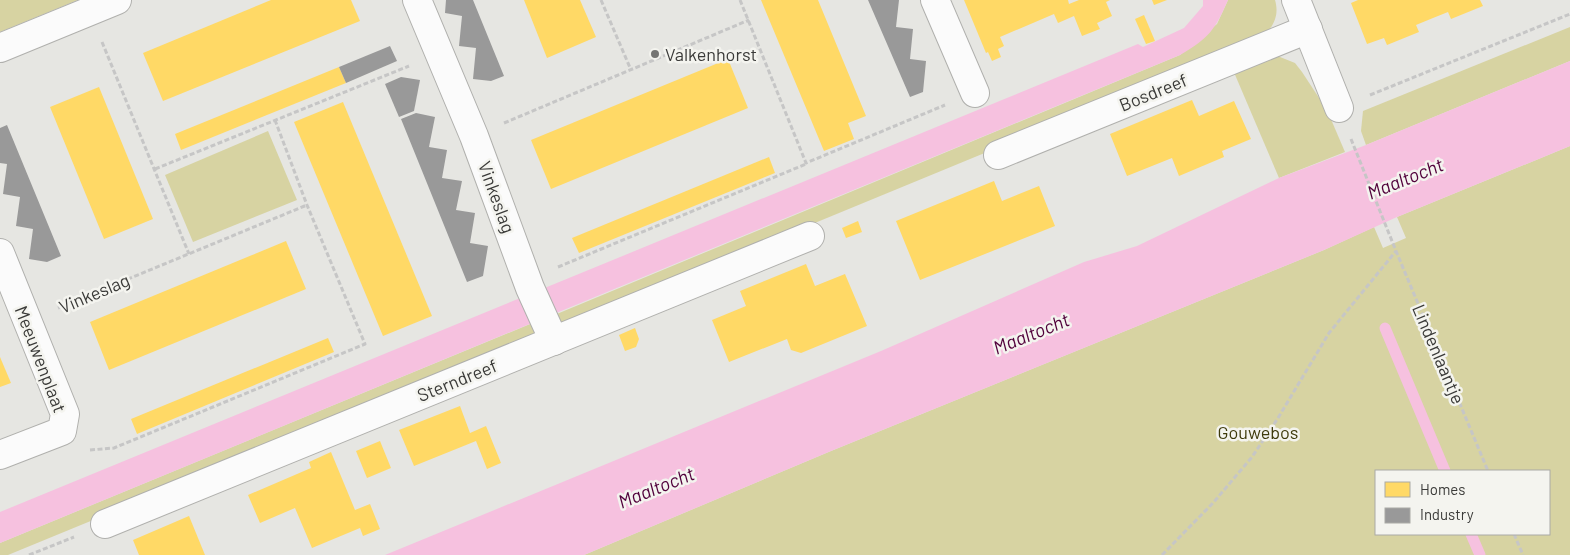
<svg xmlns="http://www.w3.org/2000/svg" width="1570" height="555" viewBox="0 0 1570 555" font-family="Barlow,sans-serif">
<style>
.green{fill:#d7d3a2;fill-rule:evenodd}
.water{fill:#f6c1df}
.homes{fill:#ffd966}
.industry{fill:#999}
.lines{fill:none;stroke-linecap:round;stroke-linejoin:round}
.stream{stroke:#f6c1df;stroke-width:11}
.street-casing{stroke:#b0b0ad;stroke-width:30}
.path{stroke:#c6c6c6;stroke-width:3;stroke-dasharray:5 2.5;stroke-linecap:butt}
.street{stroke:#fbfbfb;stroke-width:28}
.poi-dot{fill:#767674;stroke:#f4f4ef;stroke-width:2}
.labels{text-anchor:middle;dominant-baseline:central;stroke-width:5;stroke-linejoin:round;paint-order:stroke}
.poi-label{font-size:18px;fill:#3a3a38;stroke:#f4f4ef;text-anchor:start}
.street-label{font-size:18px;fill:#3a3a38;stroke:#f4f4ef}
.park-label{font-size:18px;fill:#3e3a0b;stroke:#f4f4ef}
.water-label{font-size:19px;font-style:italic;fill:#51003b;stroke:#f4f4ef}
</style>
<rect width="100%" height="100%" fill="#e6e6e2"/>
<g class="green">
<polygon points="0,0 78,0 0,32"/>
<path d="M1228,0H1275C1280,17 1272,28 1261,39L560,328L552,316L1180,55L1217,24Z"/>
<polygon points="1570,27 1570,61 1366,145 1361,131 1363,111"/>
<polygon points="1266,56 1280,57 1295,63 1302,72 1327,110 1345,152 1279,178 1233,70"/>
<polygon points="268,131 297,200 193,242 165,175"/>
<path d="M1570,146V555H584L831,451L1324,250L1374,227L1383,248L1406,238L1397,217ZM1376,471H1549V534H1376Z"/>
<polygon points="535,322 538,337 8,555 0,555 0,543"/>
</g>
<g class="water">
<path d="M1203,0H1228C1215,30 1209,38 1180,55L0,543V512L1002,100L1138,44L1143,47L1184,28L1203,6Z"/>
<polygon points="1570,61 1570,146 1397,217 1324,250 831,451 584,555 385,555 881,351 1084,262 1137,246 1279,178 1366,145"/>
</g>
<g class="homes">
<polygon points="271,0 351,0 360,21 163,101 143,53"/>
<polygon points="524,0 580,0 596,37 547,58"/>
<polygon points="761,0 818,0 866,116 848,123 854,139 824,151"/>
<polygon points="964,0 1068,0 1069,4 1079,0 1110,0 1106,2 1112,16 1097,23 1100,29 1082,36 1074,16 1058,23 1054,14 1000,37 1004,46 998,49 1001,57 992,61 988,52 986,53"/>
<polygon points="1152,0 1167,0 1154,5"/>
<polygon points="1358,0 1480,0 1483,6 1451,19 1448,12 1433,18 1416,25 1419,32 1387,45 1384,38 1367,44 1351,3"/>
<polygon points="1144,15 1155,41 1146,44 1135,19"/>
<polygon points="728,59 748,108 551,189 531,140"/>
<polygon points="339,67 346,83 181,150 175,134"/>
<polygon points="99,87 153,219 104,239 50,107"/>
<polygon points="1192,100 1199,116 1234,101 1251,139 1222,151 1224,157 1179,176 1172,158 1127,176 1110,134"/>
<polygon points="343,102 432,316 383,336 294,122"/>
<polygon points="769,157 775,173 579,253 572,238"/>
<polygon points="994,181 1002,201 1039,186 1055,226 920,280 896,221"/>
<polygon points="858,221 862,232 846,238 842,228"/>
<polygon points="286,241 306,289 109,370 90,322"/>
<polygon points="806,264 815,286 845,274 867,326 801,353 791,350 787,339 729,362 712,320 746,306 740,291"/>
<polygon points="635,328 639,339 636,347 625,351 619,335"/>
<polygon points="328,338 334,352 137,434 131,419"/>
<polygon points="0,357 11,383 0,387"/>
<polygon points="460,406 470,433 486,426 501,463 487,469 476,441 414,466 399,430"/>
<polygon points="380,441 391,468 367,478 356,451"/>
<polygon points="331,452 355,510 370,504 380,529 363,536 360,528 312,548 295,508 260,523 248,495 311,468 309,462"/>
<polygon points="189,516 205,555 139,555 133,540"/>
</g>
<g class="industry">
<polygon points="446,0 473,0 504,76 491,81 473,79 476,48 459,46 462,16 445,13"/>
<polygon points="868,0 899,0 896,27 913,29 910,59 926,61 923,92 910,97"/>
<polygon points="390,46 397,61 346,83 339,67"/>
<polygon points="401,77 420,80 414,111 399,117 385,84"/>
<polygon points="416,113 435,117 429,147 447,150 442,178 462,181 456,210 475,213 470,243 488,246 483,276 467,282 401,119"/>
<polygon points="7,125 61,256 47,262 29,259 33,229 16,226 20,197 3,194 7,164 0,163 0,128"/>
</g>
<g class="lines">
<g class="stream">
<polyline points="1385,328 1445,471"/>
<polyline points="1471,534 1480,555"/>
</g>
<defs>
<g id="street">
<polyline points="417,0 474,136 530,288 554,341"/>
<polyline points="935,0 975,93"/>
<polyline points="1296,0 1339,108"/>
<polyline points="0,48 117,0"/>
<polyline points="998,155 1308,29"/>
<polyline points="0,253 65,414 62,431 0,455"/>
<polyline points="105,524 810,236"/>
</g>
</defs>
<use href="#street" class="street-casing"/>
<g class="path">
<polyline points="601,0 631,70"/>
<polyline points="740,0 806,163 945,105"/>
<polyline points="102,42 189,254"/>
<polyline points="1370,95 1570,14"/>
<polyline points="504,123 749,20"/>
<polyline points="1351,139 1396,251 1488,471"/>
<polyline points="155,169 409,66"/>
<polyline points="558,267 806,164"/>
<polyline points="58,308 307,205"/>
<polyline points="90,450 114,448 365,344 307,205 275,120"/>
<polyline points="1514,534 1523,555"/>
<polyline points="29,555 74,537"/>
<polyline points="1162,555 1213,503 1252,457 1278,418 1329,333 1396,251"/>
</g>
<use href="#street" class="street"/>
</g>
<circle class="poi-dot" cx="655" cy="54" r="5"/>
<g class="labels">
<g class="poi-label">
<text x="665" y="54">Valkenhorst</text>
</g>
<g class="street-label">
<text transform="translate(1153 92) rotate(-22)">Bosdreef</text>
<text transform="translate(497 197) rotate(70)">Vinkeslag</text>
<text transform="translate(94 293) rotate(-23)">Vinkeslag</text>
<text transform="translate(1439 354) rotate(67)">Lindenlaantje</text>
<text transform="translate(41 359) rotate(69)">Meeuwenplaat</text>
<text transform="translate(457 380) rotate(-22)">Sterndreef</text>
</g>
<g class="park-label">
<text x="1258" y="432">Gouwebos</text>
</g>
<g class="water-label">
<text transform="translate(1405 178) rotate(-22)">Maaltocht</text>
<text transform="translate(1031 333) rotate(-22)">Maaltocht</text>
<text transform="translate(656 487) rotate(-22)">Maaltocht</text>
</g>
</g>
<rect x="1375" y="470" width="175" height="65" fill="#f4f4ef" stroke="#aaaaa6"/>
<rect x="1385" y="482" width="25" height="15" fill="#ffd966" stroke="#aaaaa6"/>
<text x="1420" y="495" font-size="15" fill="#3a3a38">Homes</text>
<rect x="1385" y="508" width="25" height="15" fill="#999999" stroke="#aaaaa6"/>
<text x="1420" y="520" font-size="15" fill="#3a3a38">Industry</text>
</svg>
